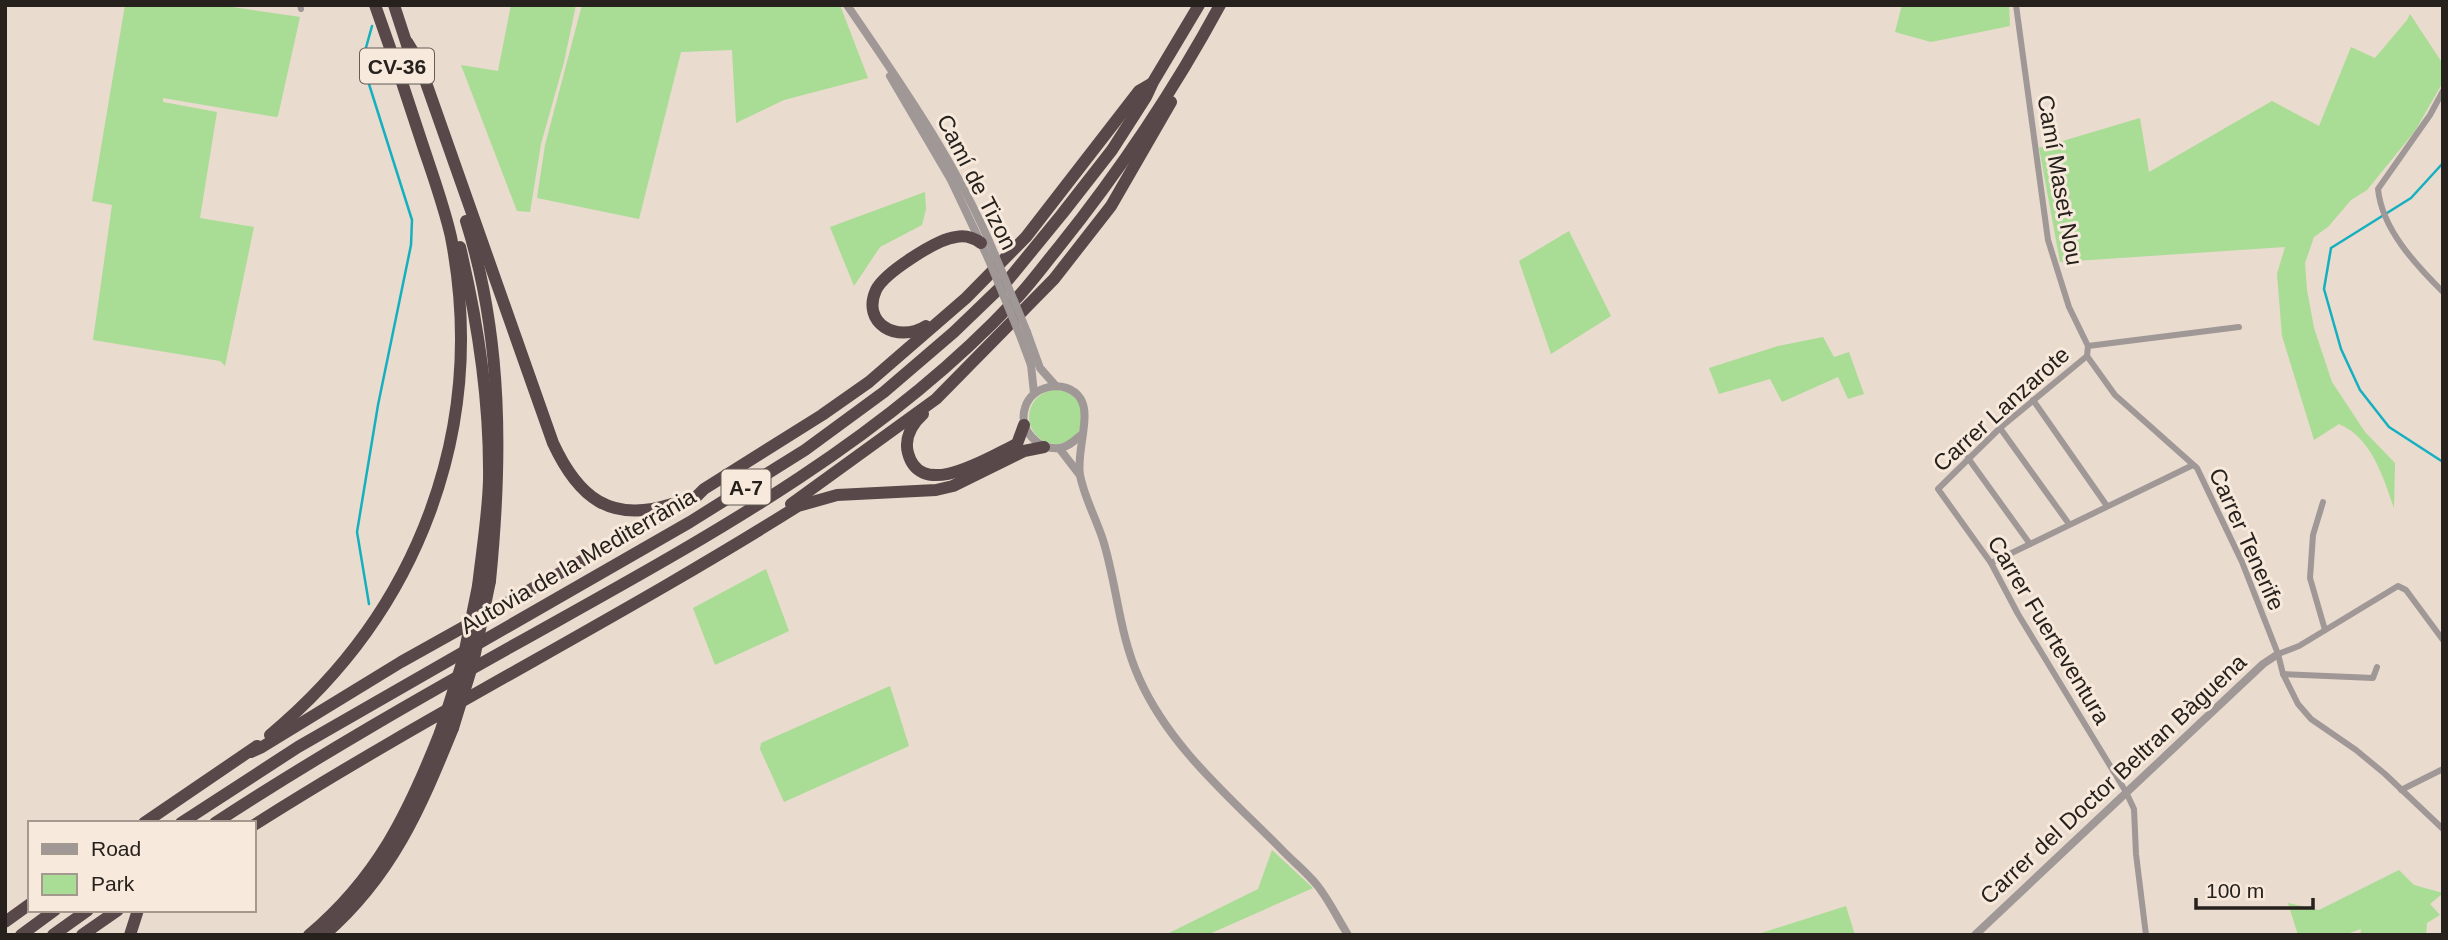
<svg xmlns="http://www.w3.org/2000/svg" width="2448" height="940" viewBox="0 0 2448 940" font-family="Helvetica,sans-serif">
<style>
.green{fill:#a9dc94}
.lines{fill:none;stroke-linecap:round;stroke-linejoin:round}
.stream{stroke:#15b0c0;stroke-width:2.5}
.minor{stroke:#a09797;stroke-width:6}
.tertiary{stroke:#a09797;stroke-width:8}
.motorway{stroke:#594849;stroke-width:12}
.tertiary-bridge{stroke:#a09797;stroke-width:8}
.motorway-bridge{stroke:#594849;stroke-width:12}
.labels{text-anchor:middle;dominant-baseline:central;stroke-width:6;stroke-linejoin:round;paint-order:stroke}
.shield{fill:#f7e9db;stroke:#655d56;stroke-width:2}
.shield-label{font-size:21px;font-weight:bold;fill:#26211d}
.street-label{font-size:23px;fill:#26211d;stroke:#f7e9db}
</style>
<rect width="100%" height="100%" fill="#e9dbce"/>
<g class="green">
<polygon points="125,5 219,5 300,17 278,116 276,117 163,98 163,102 217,112 200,218 254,227 225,366 220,361 93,340 112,205 92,201"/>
<polygon points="511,5 576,5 564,62 541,144 530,212 517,211 461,65 498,71"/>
<polygon points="582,5 840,5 868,78 784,100 736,123 732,50 681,52 639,219 537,198 545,145"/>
<polygon points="1902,5 2009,5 2010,26 1931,42 1895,32"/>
<path d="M2410,14L2443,64V82L2415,131L2367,190L2351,200L2328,227L2314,237L2305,263L2307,290L2314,328L2332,382L2365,432L2395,463L2394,508C2383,477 2372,438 2339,424L2314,440L2282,336L2277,274L2285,247L2060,262L2039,148L2140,118L2149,172L2272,101L2319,126L2351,47L2375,58L2407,20Z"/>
<polygon points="925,192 926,209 922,225 880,247 854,286 830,227"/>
<polygon points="1569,231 1611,316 1551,354 1519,261"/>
<polygon points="1823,337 1834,357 1849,352 1864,394 1848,399 1838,377 1782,402 1770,379 1719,394 1709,368 1778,346"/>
<circle cx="1056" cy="417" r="27"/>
<polygon points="766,569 789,631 715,665 693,608"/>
<polygon points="890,686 909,746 784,802 760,749 761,743"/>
<polygon points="1272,850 1313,888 1207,935 1165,935 1258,889"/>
<polygon points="2399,870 2414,885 2443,893 2430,904 2440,915 2427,923 2426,935 2360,935 2361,929 2344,935 2298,935 2288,903 2319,910"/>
<polygon points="1846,906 1855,935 1755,935"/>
</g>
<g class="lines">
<g class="stream">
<polyline points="2443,163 2411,198 2331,248 2324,289 2341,349 2360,390 2389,427 2443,462"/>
<polyline points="369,604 357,532 378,405 411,245 412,220 362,62 372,26"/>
</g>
<g class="minor">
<polyline points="300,5 301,9"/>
<polyline points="2016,5 2048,240 2069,307 2088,346 2087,356"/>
<path d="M2443,91L2430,115L2378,189C2382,229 2415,264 2443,292"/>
<polyline points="2088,346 2239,327"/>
<polyline points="2087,356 2000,428 1938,489 1991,563 2018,614 2126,792 2134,809 2136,854 2146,935"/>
<polyline points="2087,356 2115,395 2197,468 2242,562 2278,654 2283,674 2298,704 2311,719 2356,750 2385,774 2443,829"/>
<polyline points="2033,400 2107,506"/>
<polyline points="2000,428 2069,524"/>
<polyline points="1968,458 2030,544"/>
<polyline points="2323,502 2313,535 2310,578 2325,630"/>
<polyline points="1991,563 2193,465"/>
<polyline points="2278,654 2299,646 2398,586 2406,590 2443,640"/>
<polyline points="2283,674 2373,678 2377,667"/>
<polyline points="2401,790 2443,769"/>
</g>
<g class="tertiary">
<path d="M847,5C902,85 958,165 995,255"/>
<polyline points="890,76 951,180 988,258"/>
<polyline points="1027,332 1040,368 1055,385"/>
<polyline points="1021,338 1031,365 1034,393"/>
<path d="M1082,434C1075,440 1069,447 1060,448C1038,451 1018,429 1025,408C1031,385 1066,378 1080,398C1092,414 1076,452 1080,475C1084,497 1096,518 1103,540C1117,585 1119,634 1139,678C1170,748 1231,798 1284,852C1295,863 1307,873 1317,885C1329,900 1338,919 1348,935"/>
<polyline points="1059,448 1079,474"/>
<polyline points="1975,935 2263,664 2278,654"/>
</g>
<g class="motorway">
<polyline points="394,5 408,48"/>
<path d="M407,42L418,60L553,443C578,497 610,524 672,504"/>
<path d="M466,221C503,338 502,460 490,581"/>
<path d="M460,247C478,323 490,401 489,480C488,515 482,551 478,586"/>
<path d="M926,326C897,344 861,323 876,290C884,273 937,239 956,237C965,235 974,238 981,243"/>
<path d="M923,414C912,424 904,438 908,453C921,502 991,456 1017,444L1024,425"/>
<polyline points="791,504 936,399 1054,279 1111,206 1171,102"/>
<path d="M270,735C419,611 488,428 451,237C444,206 433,176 423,146C408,99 392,52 375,5"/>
<polyline points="251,752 262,747 401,662 696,497 704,489 822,415 869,382 966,298 1026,237 1139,91 1151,84"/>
<polyline points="144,823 257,746"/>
<polyline points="181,823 298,747 690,522 805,450 884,392 954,332 1008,280 1062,214 1112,150 1146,97 1153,82 1199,5"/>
<path d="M215,823C319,755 426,694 534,634C704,539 882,443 1016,299C1031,283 1044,265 1058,248C1119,172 1174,90 1220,5"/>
<path d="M254,825C432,712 620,618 798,506L837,495L936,490L953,486L1024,451L1044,447"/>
<polyline points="5,922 30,904"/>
<polyline points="21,935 55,910"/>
<polyline points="53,935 88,910"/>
<polyline points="82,935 118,910"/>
<polyline points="130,935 138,910"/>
<path d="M309,935C377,878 408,814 440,733"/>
<path d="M324,935C392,876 420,809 453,728"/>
</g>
<g class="tertiary-bridge">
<polyline points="995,255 1027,332"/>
<polyline points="988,258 1021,338"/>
</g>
<g class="motorway-bridge">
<polyline points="453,728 473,663 490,581"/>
<polyline points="440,733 463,660 478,586"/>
</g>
</g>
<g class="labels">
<g class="shield">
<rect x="360" y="48.5" width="74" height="35" rx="5"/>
<rect x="721.5" y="469.5" width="49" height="35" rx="5"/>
</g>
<g class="shield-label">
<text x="397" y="66">CV-36</text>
<text x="746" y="487">A-7</text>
</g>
<g class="street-label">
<text transform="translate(2060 180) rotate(80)">Camí Maset Nou</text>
<text transform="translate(977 182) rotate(63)">Camí de Tizon</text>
<text transform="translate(2001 409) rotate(-42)">Carrer Lanzarote</text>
<text transform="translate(2247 539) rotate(66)">Carrer Tenerife</text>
<text transform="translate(578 561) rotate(-30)">Autovia de la Mediterrània</text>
<text transform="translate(2049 630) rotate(59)">Carrer Fuerteventura</text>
<text transform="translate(2113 779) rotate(-43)">Carrer del Doctor Beltran Bàguena</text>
</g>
</g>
<rect width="2448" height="940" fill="none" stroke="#26211d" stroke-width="14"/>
<rect x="28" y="821" width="228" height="91" fill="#f7e9db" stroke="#a3998f" stroke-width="2"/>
<rect x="42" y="844" width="35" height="10" fill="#a09797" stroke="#a3998f" stroke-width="2"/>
<text x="91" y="856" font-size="21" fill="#26211d">Road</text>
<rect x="42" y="874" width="35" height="21" fill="#a9dc94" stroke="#a3998f" stroke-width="2"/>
<text x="91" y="891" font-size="21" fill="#26211d">Park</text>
<path d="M2196 898v10h117v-10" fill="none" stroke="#26211d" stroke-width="3.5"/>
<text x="2206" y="898" font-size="21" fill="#26211d" stroke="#f7e9db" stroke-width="5" paint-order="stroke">100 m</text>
</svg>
